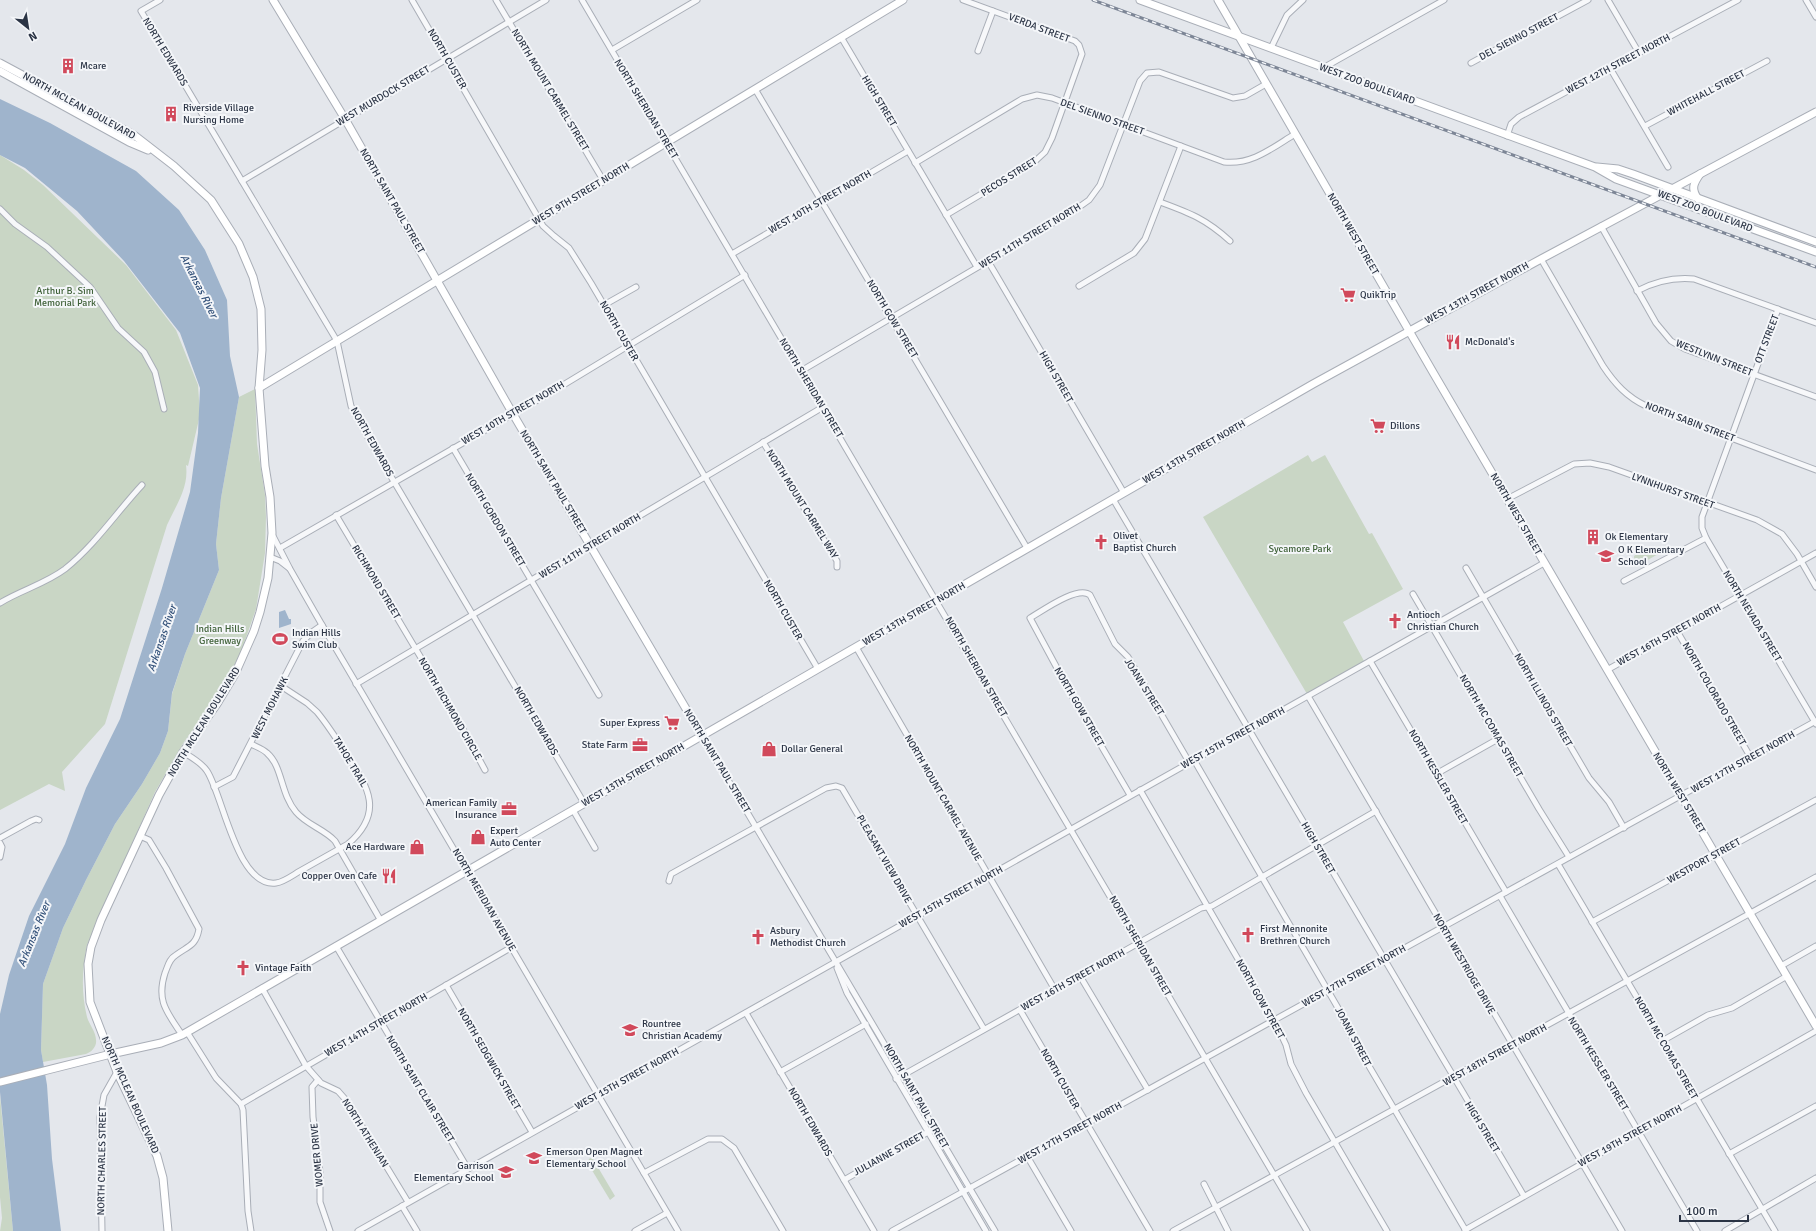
<svg xmlns="http://www.w3.org/2000/svg" width="1816" height="1231" viewBox="0 0 1816 1231" font-family="Signika,sans-serif">
<style>
.green{fill:#c9d6c5}
.water{fill:#9fb4cc}
.lines{fill:none;stroke-linecap:round;stroke-linejoin:round}
.street-casing{stroke:#a9aeb7;stroke-width:7}
.secondary-casing{stroke:#a9aeb7;stroke-width:9}
.street{stroke:#f7f8fa;stroke-width:5}
.secondary{stroke:#fff;stroke-width:7}
.rail-casing{stroke:#7d8696;stroke-width:3}
.rail{stroke:#f4f6f9;stroke-width:1.5;stroke-dasharray:4.5;stroke-linecap:butt}
.labels{text-anchor:middle;dominant-baseline:central;stroke-width:4;stroke-linejoin:round;paint-order:stroke}
.street-label{font-size:10px;fill:#2b3445;stroke:#f4f6f9}
.poi-label{font-size:10px;fill:#2b3445;stroke:#f4f6f9;text-anchor:start}
.park-label{font-size:10px;fill:#3f6138;stroke:#f4f6f9}
.water-label{font-size:11px;font-style:italic;fill:#34527a;stroke:#f4f6f9}
</style>
<rect width="100%" height="100%" fill="#e4e7ec"/>
<g class="green">
<path d="M0,155L24,170L43,185L126,265L176,330L198,385L200,415L188,466L186,465C189,488 176,505 167,525L105,724L62,772L65,791L49,784L0,810Z"/>
<path d="M255,389L257,444L265,495L266,517L265,553L256,609L241,652L217,698L184,742L155,792L87,945C82,969 81,992 87,1017C89,1024 96,1032 96,1040C97,1046 92,1052 86,1054L43,1062L41,1050L43,984L63,928L86,880L115,824L142,784L160,753L168,731L172,694L185,654L219,570L216,544L221,498L239,397Z"/>
<polygon points="1308,455 1312,462 1325,455 1369,534 1372,533 1403,589 1343,622 1364,661 1307,694 1203,517"/>
<polygon points="1659,546 1662,552 1635,567 1634,565 1634,556 1640,552 1645,554"/>
<polygon points="0,1096 13,1231 0,1231 2,1218 0,1197"/>
<polygon points="590,1158 593,1159 615,1196 610,1200 587,1162"/>
</g>
<g class="water">
<polygon points="0,99 50,123 136,171 179,210 205,250 227,300 230,356 239,397 221,498 216,544 219,570 185,654 172,693 168,731 160,753 142,784 115,824 86,880 63,928 43,984 41,1050 47,1085 52,1159 61,1231 13,1231 0,1092 0,1014 9,975 29,916 65,844 86,788 120,719 162,588 190,492 198,433 200,388 180,333 124,261 77,211 25,168 0,155"/>
<polygon points="285,610 289,619 291,619 291,624 279,628 279,612"/>
</g>
<g class="lines">
<defs>
<g id="street">
<polyline points="160,0 141,11 337,341 351,406 370,441 584,803"/>
<polyline points="412,0 543,226 554,236 569,248 591,283 818,669"/>
<polyline points="496,0 603,180"/>
<polyline points="582,0 1307,1231"/>
<polyline points="1608,0 1639,53"/>
<polyline points="1806,0 1816,17"/>
<polyline points="841,37 977,267"/>
<polyline points="1271,48 1287,15 1303,0"/>
<polyline points="612,50 697,0"/>
<polyline points="978,51 993,11"/>
<polyline points="1471,63 1588,0"/>
<polyline points="1323,68 1444,0"/>
<polyline points="1610,68 1668,167"/>
<polyline points="755,89 1027,548"/>
<polyline points="1645,126 1767,61"/>
<polyline points="1507,136 1511,124 1519,117 1738,0"/>
<path d="M915,163L1022,99L1037,95L1052,98L1224,162C1252,165 1272,148 1295,134"/>
<polyline points="242,181 546,0"/>
<path d="M1160,202C1190,213 1206,219 1230,241"/>
<polyline points="0,209 15,224 47,247 90,287 118,328 144,352 155,372 164,409"/>
<polyline points="946,215 1032,164 1045,152 1052,138 1082,54 1079,45 1075,41 963,0"/>
<polyline points="1601,226 1656,323 1671,341 1685,349 1816,397"/>
<polyline points="732,254 908,151"/>
<path d="M1541,259L1603,366C1615,384 1627,397 1646,406L1816,470"/>
<polyline points="988,261 1124,493"/>
<polyline points="1079,286 1134,253 1145,239 1181,146"/>
<path d="M1637,291C1656,281 1673,277 1694,279L1816,323"/>
<polyline points="604,305 636,287"/>
<polyline points="1778,309 1702,517 1702,528 1706,538 1816,724"/>
<polyline points="801,371 1075,210 1089,200 1100,185 1140,81 1147,73 1159,72 1233,98 1245,96 1266,84"/>
<polyline points="763,442 837,561 837,567"/>
<polyline points="453,448 599,695"/>
<polyline points="1113,499 1524,1196"/>
<polyline points="1507,499 1574,464 1590,463 1609,467 1757,520 1782,534 1797,554 1816,587"/>
<polyline points="336,515 458,720 485,770"/>
<polyline points="272,534 290,569 322,625 678,1231"/>
<polyline points="280,548 555,390 745,275"/>
<polyline points="270,557 280,561 289,568"/>
<polyline points="1466,568 1589,778 1609,802 1624,828"/>
<polyline points="1624,581 1706,538"/>
<polyline points="1413,594 1539,809 1569,857"/>
<path d="M0,603C21,590 45,584 65,569C95,545 116,513 142,485"/>
<polyline points="1677,631 1751,758"/>
<polyline points="856,647 1055,990"/>
<polyline points="1370,661 1506,892"/>
<polyline points="1607,670 1816,553"/>
<polyline points="356,684 823,407"/>
<polyline points="1308,696 1622,1231"/>
<polyline points="702,736 995,1231"/>
<path d="M251,744C257,747 263,749 267,753C283,767 280,793 296,812C307,825 324,829 335,841L381,921"/>
<path d="M183,752C191,757 201,762 207,771C223,795 237,888 276,883C284,882 293,875 300,871C316,862 332,853 348,844C384,813 369,788 347,755C337,740 328,725 317,712L307,703L281,686"/>
<polyline points="1194,760 1338,1008 1346,1027 1466,1231"/>
<polyline points="1436,774 1498,739"/>
<polyline points="214,787 233,777 303,641 312,632 322,625"/>
<polyline points="1140,790 1278,1028 1286,1045 1291,1064 1306,1093 1387,1231"/>
<path d="M1130,795L1071,694L1030,618C1042,611 1078,585 1090,595L1115,644L1128,657L1189,762"/>
<polyline points="573,810 595,848"/>
<path d="M140,836L149,840L166,868L199,929C196,946 188,946 176,955C169,959 168,966 165,973C156,1001 167,1012 182,1035"/>
<polyline points="0,838 31,821 36,819 39,820"/>
<polyline points="0,843 2,847 0,857"/>
<polyline points="1558,864 1775,1231"/>
<polyline points="669,881 671,874 826,788 836,786 842,788 984,1029"/>
<polyline points="1500,896 1697,1231"/>
<polyline points="1592,922 1816,800"/>
<polyline points="336,946 468,1169"/>
<polyline points="1781,966 1816,946"/>
<polyline points="837,968 847,993 986,1231"/>
<polyline points="1080,976 1148,1090"/>
<polyline points="446,985 532,1132"/>
<polyline points="262,988 306,1066 321,1083 338,1091 346,1100 408,1202"/>
<polyline points="1020,1010 1150,1231"/>
<polyline points="746,1013 874,1231"/>
<polyline points="187,1032 216,1078 241,1104 243,1110 248,1211 251,1231"/>
<polyline points="1662,1041 1708,1015 1732,1008 1787,976"/>
<polyline points="780,1072 866,1024"/>
<polyline points="896,1079 1201,908 1212,906 1376,811"/>
<polyline points="318,1080 312,1087 313,1117 320,1172 320,1202 330,1231"/>
<polyline points="241,1104 512,947"/>
<polyline points="1729,1154 1816,1106"/>
<polyline points="1027,1156 1071,1231"/>
<polyline points="644,1173 708,1139 722,1139 734,1148 783,1231"/>
<polyline points="844,1180 930,1131"/>
<polyline points="1204,1184 1228,1231"/>
<polyline points="402,1206 417,1231"/>
<polyline points="1465,1230 1816,1031"/>
<polyline points="102,1231 100,1117 104,1095 117,1072"/>
<polyline points="358,1231 1544,563"/>
<polyline points="635,1231 667,1213"/>
<polyline points="892,1231 1816,721"/>
<polyline points="1173,1231 1816,877"/>
<polyline points="1725,1231 1816,1178"/>
</g>
<g id="secondary">
<polyline points="273,0 345,119 513,414 702,736"/>
<polyline points="1140,0 1595,167 1616,179 1816,252"/>
<polyline points="1218,0 1434,374 1816,1026"/>
<polyline points="0,63 134,135 174,166 211,200 239,244 253,277 261,309 262,350 259,388 265,466 270,497 272,533 268,578 260,612 254,631 235,674 217,704 183,752 159,795 101,920 91,947 88,964 90,1002 117,1072 157,1156 163,1178 168,1231"/>
<polyline points="0,71 129,142 148,150"/>
<polyline points="1597,167 1618,169 1633,174 1816,242"/>
<path d="M1698,199C1691,189 1693,184 1700,174"/>
<polyline points="259,388 903,0"/>
<polyline points="0,1082 111,1054 161,1043 182,1035 1313,384 1541,259 1816,112"/>
</g>
</defs>
<use href="#street" class="street-casing"/>
<use href="#secondary" class="secondary-casing"/>
<use href="#street" class="street"/>
<use href="#secondary" class="secondary"/>
<defs>
<polyline id="rail" points="1093,0 1816,267"/>
</defs>
<use href="#rail" class="rail-casing"/>
<use href="#rail" class="rail"/>
</g>
<defs>
<symbol id="building-bare" viewBox="-9 -9 18 18"><path d="M-4-6H4V6H1V3H-1V6H-4ZM-2.5-4.3h1.7v1.8h-1.7ZM.8-4.3h1.7v1.8H.8ZM-2.5-1h1.7V.8h-1.7ZM.8-1h1.7V.8H.8Z" fill="#d1495b" stroke="#f4f6f9" stroke-width="2.5" paint-order="stroke"/></symbol>
<symbol id="supermarket-bare" viewBox="-9 -9 18 18"><path d="M-6-5.5h2.5l.6 2H6L4.5 2H-2.5L-4.4-4H-6ZM-1.5 3.2a1.3 1.3 0 1 0 .1 0ZM3 3.2a1.3 1.3 0 1 0 .1 0Z" fill="#d1495b" stroke="#f4f6f9" stroke-width="2.5" paint-order="stroke"/></symbol>
<symbol id="restaurant-bare" viewBox="-9 -9 18 18"><path d="M-5-6h1v4h1v-4h1v4h1v-4h1v5L-1.5 .5V6h-2V.5L-5-1ZM5-6V6H3V1.5H1.5Q1.5-4 5-6Z" fill="#d1495b" stroke="#f4f6f9" stroke-width="2.5" paint-order="stroke"/></symbol>
<symbol id="church-bare" viewBox="-9 -9 18 18"><path d="M-1.2-6h2.4v3.5h3.3v2.4h-3.3V6h-2.4V-.1h-3.3v-2.4h3.3Z" fill="#d1495b" stroke="#f4f6f9" stroke-width="2.5" paint-order="stroke"/></symbol>
<symbol id="school-bare" viewBox="-9 -9 18 18"><path d="M0-5L7-2L0 1L-7-2ZM-4 1L0 2.5L4 1V4Q0 6-4 4Z" fill="#d1495b" stroke="#f4f6f9" stroke-width="2.5" paint-order="stroke"/></symbol>
<symbol id="stadium-bare" viewBox="-9 -9 18 18"><path d="M0-5a6.5 5 0 1 0 0 10a6.5 5 0 1 0 0-10ZM-3.5-1.8h7v3.6h-7Z" fill="#d1495b" stroke="#f4f6f9" stroke-width="2.5" paint-order="stroke"/></symbol>
<symbol id="office-bare" viewBox="-9 -9 18 18"><path d="M-6-3h4V-5.5h4V-3h4V5H-6ZM-1-4.5V-3h2v-1.5ZM-6 0V1H6V0Z" fill="#d1495b" stroke="#f4f6f9" stroke-width="2.5" paint-order="stroke"/></symbol>
<symbol id="shop-bare" viewBox="-9 -9 18 18"><path d="M-5-2.5h2.3a2.7 3.5 0 0 1 5.4 0H5L5.5 6h-11ZM-1.5-2.5h3a1.5 2.3 0 0 0-3 0Z" fill="#d1495b" stroke="#f4f6f9" stroke-width="2.5" paint-order="stroke"/></symbol>
</defs>
<g fill-rule="evenodd">
<use href="#building-bare" x="57" y="55" width="22" height="22"/>
<use href="#building-bare" x="160" y="103" width="22" height="22"/>
<use href="#supermarket-bare" x="1337" y="284" width="22" height="22"/>
<use href="#restaurant-bare" x="1442" y="331" width="22" height="22"/>
<use href="#supermarket-bare" x="1367" y="415" width="22" height="22"/>
<use href="#building-bare" x="1582" y="526" width="22" height="22"/>
<use href="#church-bare" x="1090" y="531" width="22" height="22"/>
<use href="#school-bare" x="1595" y="545" width="22" height="22"/>
<use href="#church-bare" x="1384" y="610" width="22" height="22"/>
<use href="#stadium-bare" x="269" y="628" width="22" height="22"/>
<use href="#supermarket-bare" x="661" y="712" width="22" height="22"/>
<use href="#office-bare" x="629" y="734" width="22" height="22"/>
<use href="#shop-bare" x="758" y="738" width="22" height="22"/>
<use href="#office-bare" x="498" y="798" width="22" height="22"/>
<use href="#shop-bare" x="467" y="826" width="22" height="22"/>
<use href="#shop-bare" x="406" y="836" width="22" height="22"/>
<use href="#restaurant-bare" x="378" y="865" width="22" height="22"/>
<use href="#church-bare" x="1237" y="924" width="22" height="22"/>
<use href="#church-bare" x="747" y="926" width="22" height="22"/>
<use href="#church-bare" x="232" y="957" width="22" height="22"/>
<use href="#school-bare" x="619" y="1019" width="22" height="22"/>
<use href="#school-bare" x="523" y="1147" width="22" height="22"/>
<use href="#school-bare" x="495" y="1161" width="22" height="22"/>
</g>
<g class="labels">
<g class="street-label">
<text transform="translate(1039 28) rotate(21)">VERDA STREET</text>
<text transform="translate(1519 37) rotate(-28)">DEL SIENNO STREET</text>
<text transform="translate(165 52) rotate(59)">NORTH EDWARDS</text>
<text transform="translate(447 59) rotate(60)">NORTH CUSTER</text>
<text transform="translate(1618 64) rotate(-28)">WEST 12TH STREET NORTH</text>
<text transform="translate(1367 84) rotate(20)">WEST ZOO BOULEVARD</text>
<text transform="translate(550 90) rotate(59)">NORTH MOUNT CARMEL STREET</text>
<text transform="translate(1706 93) rotate(-28)">WHITEHALL STREET</text>
<text transform="translate(383 96) rotate(-31)">WEST MURDOCK STREET</text>
<text transform="translate(879 101) rotate(59)">HIGH STREET</text>
<text transform="translate(79 106) rotate(29)">NORTH MCLEAN BOULEVARD</text>
<text transform="translate(646 109) rotate(59)">NORTH SHERIDAN STREET</text>
<text transform="translate(1102 117) rotate(20)">DEL SIENNO STREET</text>
<text transform="translate(1009 177) rotate(-32)">PECOS STREET</text>
<text transform="translate(581 194) rotate(-31)">WEST 9TH STREET NORTH</text>
<text transform="translate(392 201) rotate(60)">NORTH SAINT PAUL STREET</text>
<text transform="translate(820 202) rotate(-30)">WEST 10TH STREET NORTH</text>
<text transform="translate(1705 211) rotate(21)">WEST ZOO BOULEVARD</text>
<text transform="translate(1353 234) rotate(60)">NORTH WEST STREET</text>
<text transform="translate(1030 236) rotate(-31)">WEST 11TH STREET NORTH</text>
<text transform="translate(1477 293) rotate(-29)">WEST 13TH STREET NORTH</text>
<text transform="translate(892 319) rotate(59)">NORTH GOW STREET</text>
<text transform="translate(619 331) rotate(60)">NORTH CUSTER</text>
<text transform="translate(1767 339) rotate(-69)">OTT STREET</text>
<text transform="translate(1714 358) rotate(22)">WESTLYNN STREET</text>
<text transform="translate(1056 377) rotate(60)">HIGH STREET</text>
<text transform="translate(811 388) rotate(59)">NORTH SHERIDAN STREET</text>
<text transform="translate(513 413) rotate(-30)">WEST 10TH STREET NORTH</text>
<text transform="translate(1690 422) rotate(21)">NORTH SABIN STREET</text>
<text transform="translate(372 442) rotate(61)">NORTH EDWARDS</text>
<text transform="translate(1194 452) rotate(-30)">WEST 13TH STREET NORTH</text>
<text transform="translate(553 482) rotate(59)">NORTH SAINT PAUL STREET</text>
<text transform="translate(1673 491) rotate(20)">LYNNHURST STREET</text>
<text transform="translate(802 504) rotate(58)">NORTH MOUNT CARMEL WAY</text>
<text transform="translate(1516 514) rotate(60)">NORTH WEST STREET</text>
<text transform="translate(495 520) rotate(59)">NORTH GORDON STREET</text>
<text transform="translate(590 546) rotate(-31)">WEST 11TH STREET NORTH</text>
<text transform="translate(376 582) rotate(59)">RICHMOND STREET</text>
<text transform="translate(783 610) rotate(60)">NORTH CUSTER</text>
<text transform="translate(914 614) rotate(-30)">WEST 13TH STREET NORTH</text>
<text transform="translate(1752 616) rotate(59)">NORTH NEVADA STREET</text>
<text transform="translate(1669 635) rotate(-29)">WEST 16TH STREET NORTH</text>
<text transform="translate(976 667) rotate(60)">NORTH SHERIDAN STREET</text>
<text transform="translate(1144 687) rotate(58)">JOANN STREET</text>
<text transform="translate(1714 694) rotate(60)">NORTH COLORADO STREET</text>
<text transform="translate(1543 700) rotate(60)">NORTH ILLINOIS STREET</text>
<text transform="translate(1079 707) rotate(60)">NORTH GOW STREET</text>
<text transform="translate(270 708) rotate(-63)">WEST MOHAWK</text>
<text transform="translate(450 709) rotate(60)">NORTH RICHMOND CIRCLE</text>
<text transform="translate(536 721) rotate(60)">NORTH EDWARDS</text>
<text transform="translate(204 722) rotate(-58)">NORTH MCLEAN BOULEVARD</text>
<text transform="translate(1491 726) rotate(60)">NORTH MC COMAS STREET</text>
<text transform="translate(1233 738) rotate(-29)">WEST 15TH STREET NORTH</text>
<text transform="translate(717 761) rotate(59)">NORTH SAINT PAUL STREET</text>
<text transform="translate(350 762) rotate(59)">TAHOE TRAIL</text>
<text transform="translate(1743 762) rotate(-29)">WEST 17TH STREET NORTH</text>
<text transform="translate(633 775) rotate(-30)">WEST 13TH STREET NORTH</text>
<text transform="translate(1438 777) rotate(60)">NORTH KESSLER STREET</text>
<text transform="translate(1679 793) rotate(59)">NORTH WEST STREET</text>
<text transform="translate(943 798) rotate(60)">NORTH MOUNT CARMEL AVENUE</text>
<text transform="translate(1318 848) rotate(60)">HIGH STREET</text>
<text transform="translate(884 859) rotate(60)">PLEASANT VIEW DRIVE</text>
<text transform="translate(1704 861) rotate(-29)">WESTPORT STREET</text>
<text transform="translate(951 897) rotate(-29)">WEST 15TH STREET NORTH</text>
<text transform="translate(484 900) rotate(60)">NORTH MERIDIAN AVENUE</text>
<text transform="translate(1140 946) rotate(60)">NORTH SHERIDAN STREET</text>
<text transform="translate(1464 964) rotate(60)">NORTH WESTRIDGE DRIVE</text>
<text transform="translate(1354 976) rotate(-29)">WEST 17TH STREET NORTH</text>
<text transform="translate(1073 980) rotate(-29)">WEST 16TH STREET NORTH</text>
<text transform="translate(1260 999) rotate(61)">NORTH GOW STREET</text>
<text transform="translate(376 1025) rotate(-30)">WEST 14TH STREET NORTH</text>
<text transform="translate(1353 1037) rotate(62)">JOANN STREET</text>
<text transform="translate(1666 1048) rotate(60)">NORTH MC COMAS STREET</text>
<text transform="translate(1495 1055) rotate(-29)">WEST 18TH STREET NORTH</text>
<text transform="translate(489 1059) rotate(60)">NORTH SEDGWICK STREET</text>
<text transform="translate(1598 1064) rotate(59)">NORTH KESSLER STREET</text>
<text transform="translate(627 1079) rotate(-29)">WEST 15TH STREET NORTH</text>
<text transform="translate(1060 1079) rotate(60)">NORTH CUSTER</text>
<text transform="translate(420 1089) rotate(59)">NORTH SAINT CLAIR STREET</text>
<text transform="translate(130 1095) rotate(66)">NORTH MCLEAN BOULEVARD</text>
<text transform="translate(916 1096) rotate(60)">NORTH SAINT PAUL STREET</text>
<text transform="translate(810 1122) rotate(60)">NORTH EDWARDS</text>
<text transform="translate(1482 1127) rotate(59)">HIGH STREET</text>
<text transform="translate(365 1133) rotate(58)">NORTH ATHENIAN</text>
<text transform="translate(1070 1133) rotate(-29)">WEST 17TH STREET NORTH</text>
<text transform="translate(1630 1136) rotate(-29)">WEST 19TH STREET NORTH</text>
<text transform="translate(889 1154) rotate(-29)">JULIANNE STREET</text>
<text transform="translate(317 1155) rotate(-95)">WOMER DRIVE</text>
<text transform="translate(102 1161) rotate(-89)">NORTH CHARLES STREET</text>
</g>
<g class="poi-label">
<text x="80" y="66">Mcare</text>
<text x="183" y="108">Riverside Village<tspan x="183" dy="12">Nursing Home</tspan></text>
<text x="1360" y="295">QuikTrip</text>
<text x="1465" y="342">McDonald's</text>
<text x="1390" y="426">Dillons</text>
<text x="1113" y="536">Olivet<tspan x="1113" dy="12">Baptist Church</tspan></text>
<text x="1605" y="537">Ok Elementary</text>
<text x="1618" y="550">O K Elementary<tspan x="1618" dy="12">School</tspan></text>
<text x="1407" y="615">Antioch<tspan x="1407" dy="12">Christian Church</tspan></text>
<text x="292" y="633">Indian Hills<tspan x="292" dy="12">Swim Club</tspan></text>
<text x="660" y="723" text-anchor="end">Super Express</text>
<text x="628" y="745" text-anchor="end">State Farm</text>
<text x="781" y="749">Dollar General</text>
<text x="497" y="803" text-anchor="end">American Family<tspan x="497" dy="12">Insurance</tspan></text>
<text x="490" y="831">Expert<tspan x="490" dy="12">Auto Center</tspan></text>
<text x="405" y="847" text-anchor="end">Ace Hardware</text>
<text x="377" y="876" text-anchor="end">Copper Oven Cafe</text>
<text x="1260" y="929">First Mennonite<tspan x="1260" dy="12">Brethren Church</tspan></text>
<text x="770" y="931">Asbury<tspan x="770" dy="12">Methodist Church</tspan></text>
<text x="255" y="968">Vintage Faith</text>
<text x="642" y="1024">Rountree<tspan x="642" dy="12">Christian Academy</tspan></text>
<text x="546" y="1152">Emerson Open Magnet<tspan x="546" dy="12">Elementary School</tspan></text>
<text x="494" y="1166" text-anchor="end">Garrison<tspan x="494" dy="12">Elementary School</tspan></text>
</g>
<g class="park-label">
<text x="65" y="291">Arthur B. Sim<tspan x="65" dy="12">Memorial Park</tspan></text>
<text x="1300" y="549">Sycamore Park</text>
<text x="220" y="629">Indian Hills<tspan x="220" dy="12">Greenway</tspan></text>
</g>
<g class="water-label">
<text transform="translate(199 286) rotate(63)">Arkansas River</text>
<text transform="translate(162 638) rotate(-71)">Arkansas River</text>
<text transform="translate(34 934) rotate(-68)">Arkansas River</text>
</g>
</g>
<g transform="translate(28 28) rotate(150)" stroke="#f4f6f9" stroke-width="3" paint-order="stroke">
<path d="M0-3L7 15L0 10L-7 15Z" fill="#2b3445"/>
<text y="-6" font-size="11" font-weight="bold" text-anchor="middle" fill="#2b3445">N</text>
</g>
<path d="M1680 1215v6h68v-6" fill="none" stroke="#2b3445" stroke-width="2"/>
<text x="1686" y="1215" font-size="12" fill="#2b3445" stroke="#f4f6f9" stroke-width="3" paint-order="stroke">100 m</text>
</svg>
